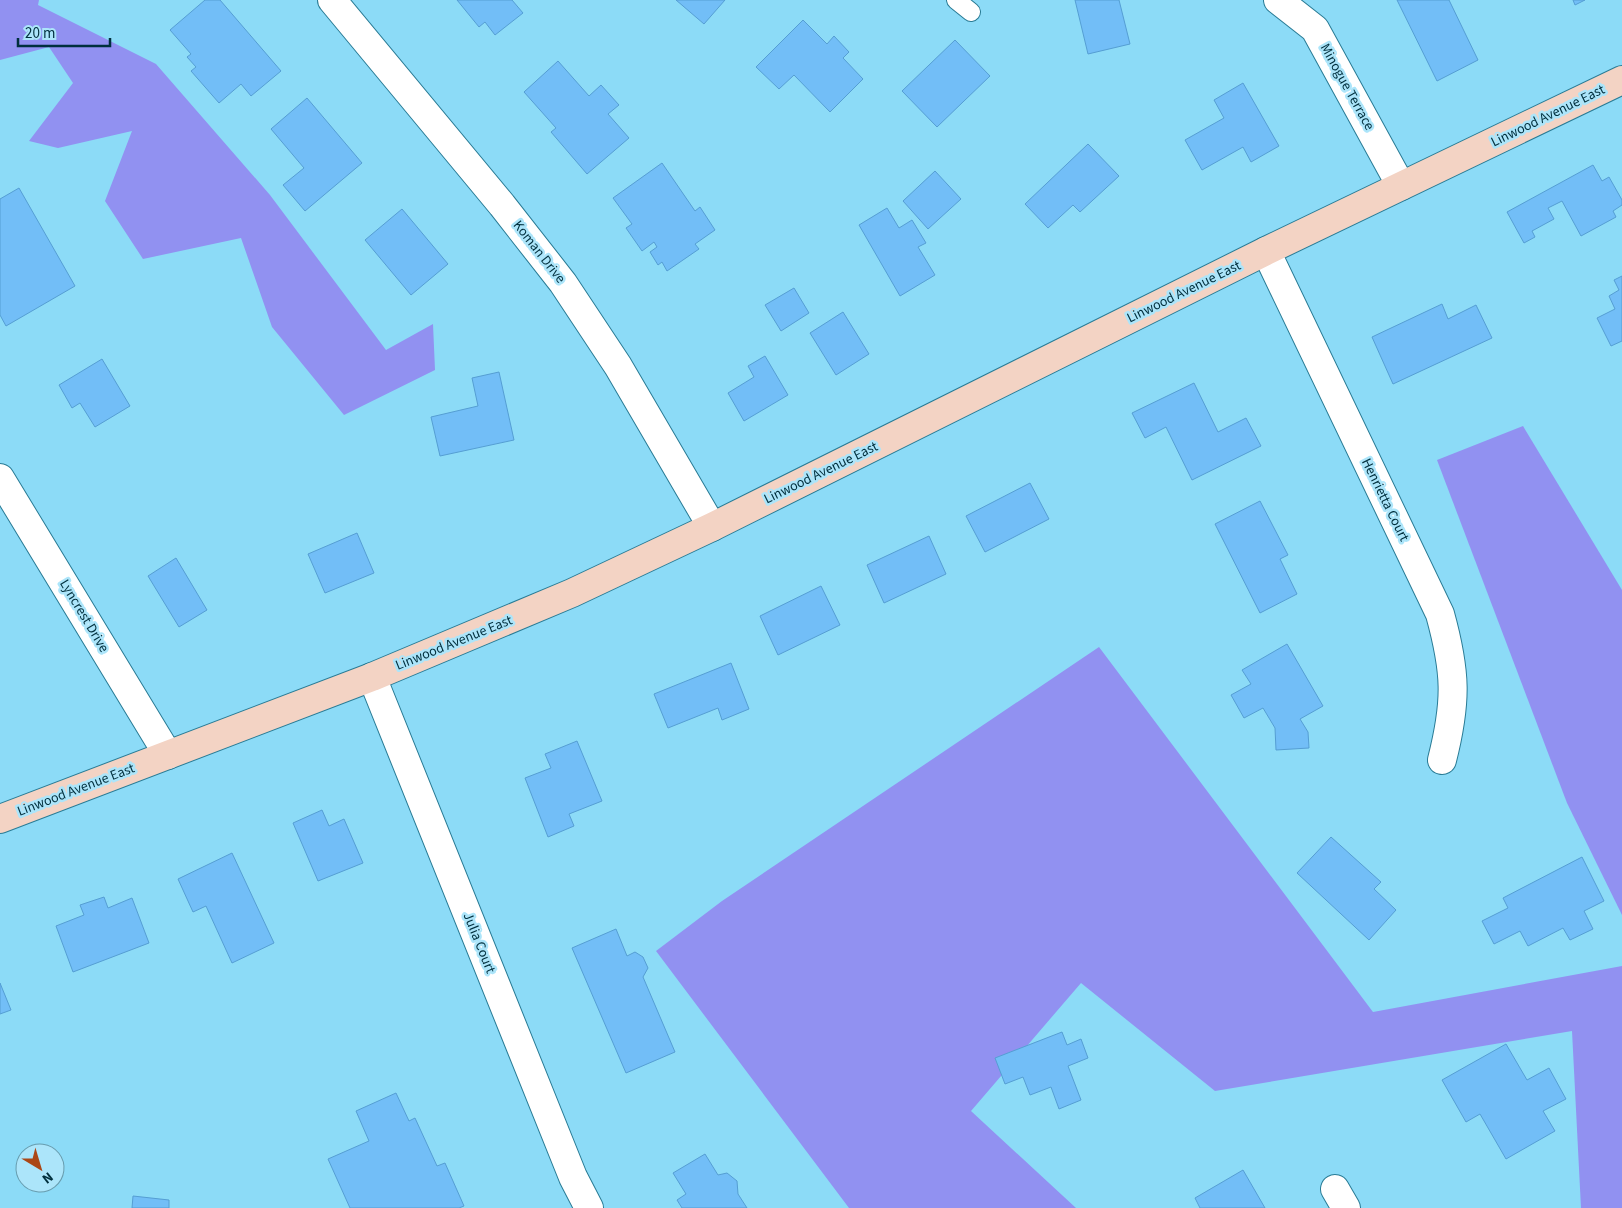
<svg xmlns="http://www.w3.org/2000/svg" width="1622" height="1208" viewBox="0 0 1622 1208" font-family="'Source Sans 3',sans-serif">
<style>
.forest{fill:#9191f1}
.building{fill:#72bef7;stroke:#559ed3}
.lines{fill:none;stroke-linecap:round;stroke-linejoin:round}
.service-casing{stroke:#297b95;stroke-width:20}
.minor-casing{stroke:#297b95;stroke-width:30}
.secondary-casing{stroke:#297b95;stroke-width:30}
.service{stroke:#fff;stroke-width:18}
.minor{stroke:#fff;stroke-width:28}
.secondary{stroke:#f3d3c4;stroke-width:28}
.labels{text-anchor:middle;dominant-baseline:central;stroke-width:5;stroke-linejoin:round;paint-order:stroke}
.street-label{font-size:14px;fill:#002f3d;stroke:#ace5fa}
</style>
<rect width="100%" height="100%" fill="#8cdbf7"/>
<g class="forest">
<polygon points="0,0 39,0 38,5 156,64 270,195 386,350 433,324 435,370 344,415 272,327 241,238 143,259 105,201 132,131 58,148 29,141 73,83 49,47 0,60"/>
<polygon points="1523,426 1622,590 1622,915 1567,803 1437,460"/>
<polygon points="1099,647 1373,1012 1622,966 1622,1208 1581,1208 1572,1031 1215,1091 1081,983 971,1111 1076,1208 849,1208 656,951 722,901"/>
</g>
<g class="building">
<polygon points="205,0 220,0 281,71 251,96 241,84 219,103 191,71 196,67 187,57 191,54 170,30"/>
<polygon points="457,0 512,0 523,13 495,35 485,22 479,27"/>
<polygon points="676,0 725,0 704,24"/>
<polygon points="1075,0 1119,0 1130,44 1088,54"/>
<polygon points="1397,0 1449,0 1478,60 1437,81"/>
<polygon points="1573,0 1585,0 1575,5"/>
<polygon points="803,20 827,44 834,36 849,52 843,58 863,79 830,112 794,75 779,89 756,67"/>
<polygon points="955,40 990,76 937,127 902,91"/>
<polygon points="558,61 589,96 601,85 619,105 608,114 629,138 587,174 551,132 556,128 524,92"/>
<polygon points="1243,83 1279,146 1251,162 1243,147 1202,170 1185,140 1224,118 1214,100"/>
<polygon points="307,98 362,163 305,211 283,185 304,168 271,129"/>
<polygon points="1088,144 1119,176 1080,212 1073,205 1048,228 1025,204"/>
<polygon points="662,163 695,211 700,207 715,230 695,244 699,249 667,271 662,262 658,265 650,252 657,247 654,242 642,251 626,228 632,224 613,198"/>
<polygon points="1593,165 1602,181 1609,177 1622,200 1622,205 1613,211 1616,217 1581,236 1562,201 1548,208 1554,219 1532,231 1535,237 1524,243 1507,212"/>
<polygon points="935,171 961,199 928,229 903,201"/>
<polygon points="19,188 75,286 6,326 0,315 0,199"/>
<polygon points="887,208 899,228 912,220 926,243 918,247 935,275 900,296 859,225"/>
<polygon points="402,209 448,264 411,295 365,240"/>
<polygon points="1622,276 1622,341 1611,346 1597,318 1615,309 1609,296 1619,290 1614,280"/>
<polygon points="794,288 809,313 781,331 765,305"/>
<polygon points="1442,304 1448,319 1476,305 1492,338 1393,384 1372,337"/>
<polygon points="843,312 869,354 836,375 810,333"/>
<polygon points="765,356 788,395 744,421 728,393 754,377 748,366"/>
<polygon points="102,359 130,406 95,427 80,403 72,408 59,385"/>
<polygon points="499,372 514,440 440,456 431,417 478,406 472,378"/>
<polygon points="1194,383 1218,432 1246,418 1261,446 1192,480 1166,427 1145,438 1132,413"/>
<polygon points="1030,483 1049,519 985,552 966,516"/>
<polygon points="1260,501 1288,555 1280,559 1297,594 1260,613 1215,524"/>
<polygon points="357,533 374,573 325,593 308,554"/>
<polygon points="929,536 946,574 884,603 867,565"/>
<polygon points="176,558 207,610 179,627 148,576"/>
<polygon points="821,586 840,625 778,655 760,616"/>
<polygon points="1287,644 1323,706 1300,719 1308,732 1309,748 1276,750 1275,728 1263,708 1244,718 1231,695 1251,684 1242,670"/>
<polygon points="731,663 749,709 722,720 718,708 668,728 654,694"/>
<polygon points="577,741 602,801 569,814 574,826 548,837 525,778 551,768 545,754"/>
<polygon points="322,810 329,826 344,819 363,863 318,881 293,823"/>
<polygon points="1331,837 1381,882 1374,889 1396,910 1369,940 1297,873"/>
<polygon points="232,853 274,943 232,963 206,906 193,912 178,879"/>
<polygon points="1582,857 1604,901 1584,911 1593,929 1570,940 1563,928 1528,946 1520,931 1494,944 1482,921 1508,908 1503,898"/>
<polygon points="104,897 108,908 132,898 149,943 73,972 56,926 84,915 80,905"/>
<polygon points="616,929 627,956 635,952 643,957 648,968 643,977 675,1052 626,1073 572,948"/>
<polygon points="0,983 11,1010 0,1014"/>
<polygon points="1062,1032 1067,1045 1081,1039 1088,1058 1068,1066 1081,1100 1059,1109 1051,1087 1030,1095 1023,1077 1005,1084 995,1058"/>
<polygon points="1506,1044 1527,1080 1549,1068 1566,1099 1543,1111 1555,1131 1506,1159 1480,1114 1466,1122 1442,1080"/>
<polygon points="396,1093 409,1121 415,1118 437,1166 445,1163 464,1206 459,1208 350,1208 328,1159 369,1141 356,1111"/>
<polygon points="705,1154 718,1175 727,1173 737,1181 738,1194 747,1208 682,1208 677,1200 686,1194 673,1173"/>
<polygon points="1243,1170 1265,1208 1200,1208 1195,1198"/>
<polygon points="133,1196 169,1200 169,1208 132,1208"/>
</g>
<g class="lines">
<defs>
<polyline id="service" points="956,0 971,12"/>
<g id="minor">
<polyline points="332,0 502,205 563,283 618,366 712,527"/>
<polyline points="1278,0 1315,29 1401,186"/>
<path d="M1266,251L1440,614C1456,672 1457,701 1442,760"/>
<polyline points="0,478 168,755"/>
<polyline points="372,677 573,1177 589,1208"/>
<polyline points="1335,1189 1346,1208"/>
</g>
<polyline id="secondary" points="0,819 372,677 572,593 712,527 1266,251 1622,80"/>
</defs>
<use href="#service" class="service-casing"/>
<use href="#minor" class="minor-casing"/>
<use href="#secondary" class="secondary-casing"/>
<use href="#service" class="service"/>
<use href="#minor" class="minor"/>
<use href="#secondary" class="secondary"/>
</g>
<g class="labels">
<g class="street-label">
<text transform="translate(1347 87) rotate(61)">Minogue Terrace</text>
<text transform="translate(1548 116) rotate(-26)">Linwood Avenue East</text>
<text transform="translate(539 252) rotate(52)">Koman Drive</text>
<text transform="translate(1184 292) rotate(-26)">Linwood Avenue East</text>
<text transform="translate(821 473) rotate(-26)">Linwood Avenue East</text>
<text transform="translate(1385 500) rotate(64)">Henrietta Court</text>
<text transform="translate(84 616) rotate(59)">Lyncrest Drive</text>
<text transform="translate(454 643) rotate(-22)">Linwood Avenue East</text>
<text transform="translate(76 790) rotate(-21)">Linwood Avenue East</text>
<text transform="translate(479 943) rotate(68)">Julia Court</text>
</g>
</g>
<g transform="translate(40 1168) rotate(142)"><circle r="24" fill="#ace5fa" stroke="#679cae"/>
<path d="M0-4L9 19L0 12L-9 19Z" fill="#ab4716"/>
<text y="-8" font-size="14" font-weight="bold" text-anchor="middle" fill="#002f3d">N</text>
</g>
<path d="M18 38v8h92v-8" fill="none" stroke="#002f3d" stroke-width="2.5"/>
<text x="25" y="38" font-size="15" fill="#002f3d" stroke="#ace5fa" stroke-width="4" paint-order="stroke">20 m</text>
</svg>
